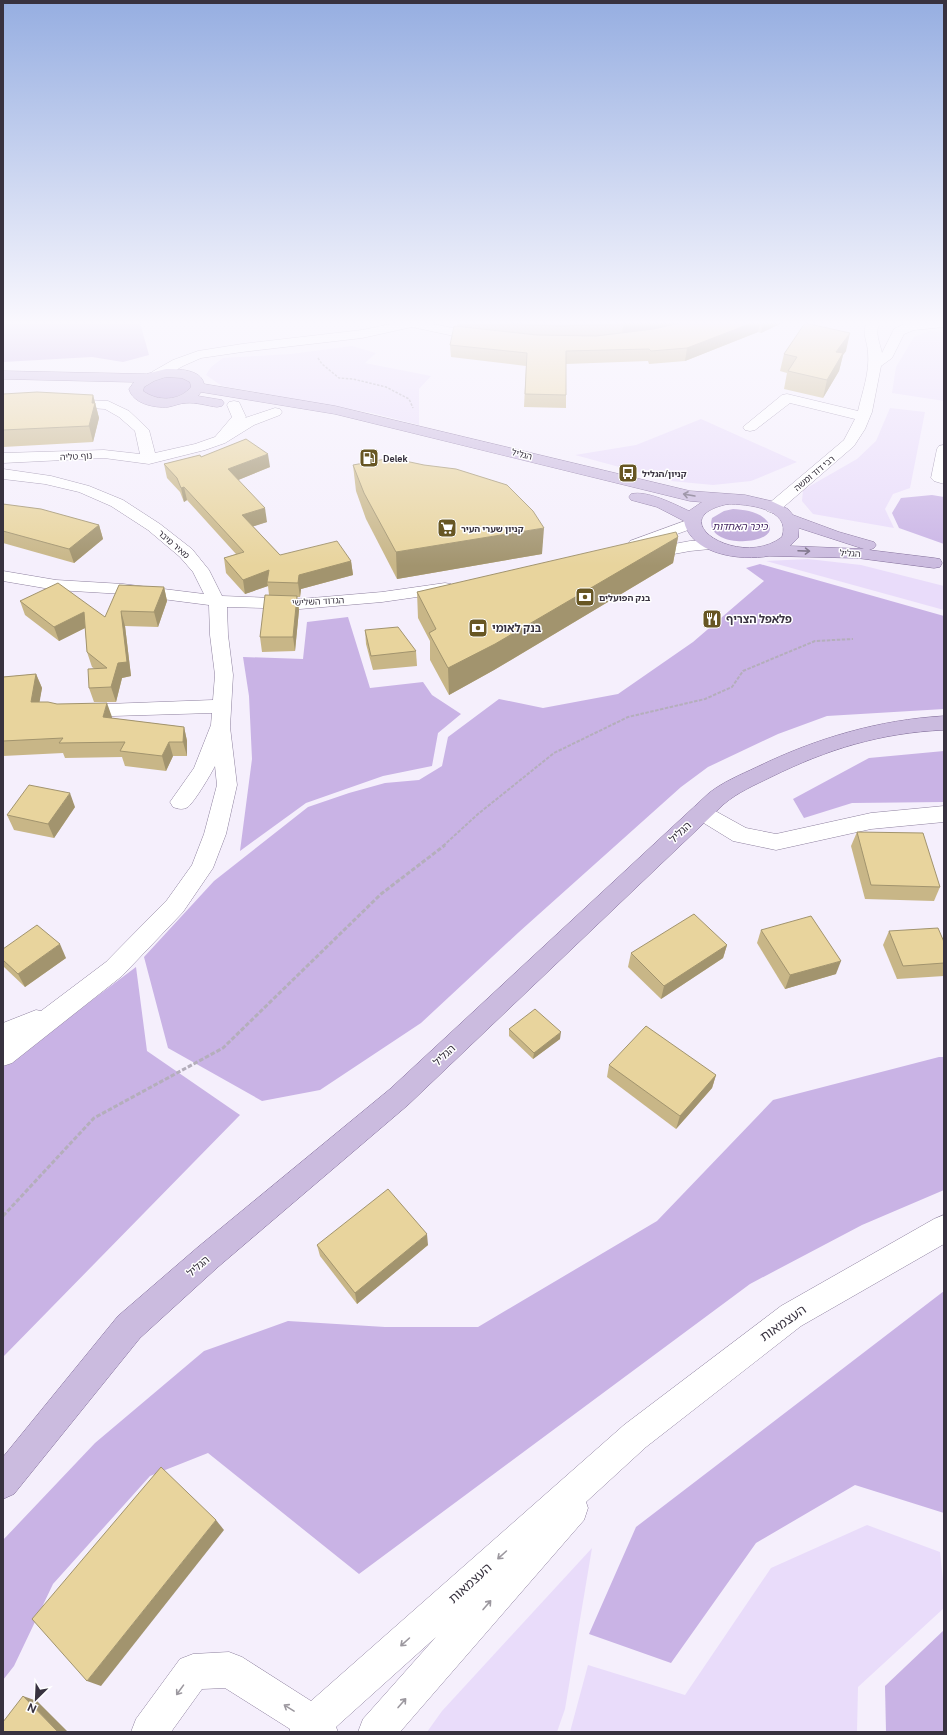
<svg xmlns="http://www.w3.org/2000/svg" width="947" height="1735" viewBox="0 0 947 1735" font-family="'Public Sans','Noto Sans Hebrew',sans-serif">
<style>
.green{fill:#e9dcfa}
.forest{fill:#c9b3e5}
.water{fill:#bba5d7}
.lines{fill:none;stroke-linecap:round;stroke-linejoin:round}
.minor-casing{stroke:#8e819f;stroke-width:1}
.major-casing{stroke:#816d99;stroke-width:1}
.path-far2{stroke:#b4aebb;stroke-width:1.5;stroke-dasharray:2.5 1.5;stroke-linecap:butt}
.path-far1{stroke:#b4aebb;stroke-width:2;stroke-dasharray:3.5 1.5;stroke-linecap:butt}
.path{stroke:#b4aebb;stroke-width:3;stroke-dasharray:4.5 2;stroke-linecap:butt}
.minor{fill:#fff;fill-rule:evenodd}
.major{fill:#cbbbdf;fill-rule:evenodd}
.wall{fill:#c8b687}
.shaded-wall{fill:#a2946e}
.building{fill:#e8d49d;stroke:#a2946e}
.oneway{stroke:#7a7087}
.oneway2{stroke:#9c989f}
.labels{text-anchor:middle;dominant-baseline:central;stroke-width:3;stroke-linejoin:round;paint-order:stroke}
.far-street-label{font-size:9px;fill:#38323f;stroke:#fff}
.far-poi-label{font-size:9px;font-weight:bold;fill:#38323f;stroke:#fff;text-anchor:start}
.far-water-label{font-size:10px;font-style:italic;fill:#41235e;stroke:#fff}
.poi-label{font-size:11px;font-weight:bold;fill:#38323f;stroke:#fff;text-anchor:start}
.street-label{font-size:11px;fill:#38323f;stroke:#fff}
.near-street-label{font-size:13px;fill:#38323f;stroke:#fff}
</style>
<rect width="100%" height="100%" fill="#f5effc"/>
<g class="green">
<polygon points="929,331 944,332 944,401 892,393 896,367 914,337"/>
<polygon points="352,346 376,353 365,363 431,376 419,389 419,425 372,413 222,386 206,375 211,367 223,358 291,354"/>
<polygon points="890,408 925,412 910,488 893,494 885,509 894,528 813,514 802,501 803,490 857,459 876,441"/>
<polygon points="701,419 797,462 751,481 713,485 671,481 575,455 636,445"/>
<polygon points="808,559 861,565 944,586 944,610 766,561"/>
<polygon points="867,1525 940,1552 944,1590 944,1608 858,1687 857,1732 570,1732 588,1665 685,1695 771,1568"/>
<polygon points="592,1548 565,1709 557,1732 427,1732 442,1711"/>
</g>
<g class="forest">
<polygon points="3,323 140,323 149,355 123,362 92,357 3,362"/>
<polygon points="932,495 944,497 944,544 899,528 892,513 901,498"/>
<polygon points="760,564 944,616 944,709 827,716 778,734 708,767 681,787 519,932 421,1023 320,1090 262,1101 168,1048 144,957 214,881 308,807 349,793 385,783 419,780 442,766 448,737 499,699 543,708 618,694 693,642 764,581 746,568"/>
<polygon points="348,617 370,688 423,682 432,695 461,714 438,733 432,766 383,776 306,803 240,851 252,759 249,696 243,657 303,659 307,622"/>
<polygon points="944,751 944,802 852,803 804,818 793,799 869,758"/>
<polygon points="136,967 147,1051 240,1115 3,1357 3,1067"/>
<polygon points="939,1057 944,1057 944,1190 862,1225 750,1284 359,1574 208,1453 150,1476 53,1584 14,1666 3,1680 3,1540 95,1443 204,1351 288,1321 385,1327 478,1327 657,1221 773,1100"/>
<polygon points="944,1291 944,1513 855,1485 756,1543 671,1663 589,1634 636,1527"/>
<polygon points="944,1630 944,1732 886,1732 885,1686"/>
</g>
<g class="water">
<path d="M160,376L184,377L191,383L192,387C177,401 160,401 142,393V385Z"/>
<path d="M733,509C744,510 759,511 767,521C787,546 702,551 712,518L724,511Z"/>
</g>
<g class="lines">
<defs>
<g id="minor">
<polygon points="396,323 428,323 487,335 488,338 487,341 482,342 412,327 362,338 242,352 201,358 183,366 162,378 152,378 150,375 152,372 173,360 198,351 242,344 362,330"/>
<path d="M867,323H880C874,332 880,343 882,353L894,329L906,323H944V327L914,330L904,334L892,358L881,366L872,412L865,429L854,446L779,511L773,513L767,511L765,508L767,505L844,440L855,419L790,403L755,430L750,431L745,430L743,427L782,395L787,394L858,411C862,393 870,372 868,353C868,343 861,332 867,323Z"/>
<polygon points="65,399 108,401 129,411 149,430 155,453 195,444 215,437 232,417 227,405 229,402 234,401 239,402 246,417 245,418 275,408 280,409 282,412 280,415 254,425 225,443 205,450 149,464 104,458 3,463 3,453 104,450 140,454 135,431 119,417 105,409 60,406 58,403 60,400"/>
<polygon points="944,445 944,484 934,481 931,478 937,449 939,446"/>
<path d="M3,469L51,476L89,486L123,500L160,524L192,549L209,570L222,596L300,599L382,592L445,583L451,584L454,588L451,592L445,593L382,602L300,609L227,607L228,635L233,675L230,727L237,785L226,834L213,868L183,912L122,976L12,1063L3,1066V1023L36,1010L41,1011L106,962L167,900L192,865L204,834L217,785L215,766C211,774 195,801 188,807C183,810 178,809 173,807L170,802L194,768L211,725L212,713L80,717L73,716L70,711L73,706L80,705L213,700L215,675L210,635L209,605L123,594L56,590L3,581V571L56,580L123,584L204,594L193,572L180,557L148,530L111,506L79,492L45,484L3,479Z"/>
<polygon points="693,518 699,520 701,523 699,526 636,549 630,547 628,544 630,541"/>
<polygon points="714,540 720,542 722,545 720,548 690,551 647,559 641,558 639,554 641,550 647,549 690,541"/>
<polygon points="701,804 708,807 746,828 776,834 871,813 944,806 944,822 871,829 776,850 733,841 694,817 690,812 694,807"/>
<polygon points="944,1215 944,1244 801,1326 646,1447 586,1502 588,1508 584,1520 400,1732 358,1732 363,1719 436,1637 336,1727 338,1732 289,1732 290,1729 225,1688 202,1689 171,1732 131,1732 136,1719 180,1659 193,1654 229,1652 242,1657 311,1701 624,1425 781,1306 934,1219"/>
</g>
<g id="major">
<path d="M166,369C178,369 201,369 204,384L335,406L690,491L745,495L771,501L788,509L793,515L839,532L874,542L876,545L874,548L869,550L934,558L940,559L942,563L940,567L934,568L857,558L769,556C741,561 691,555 684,521L657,507L631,500L629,497L631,494C647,490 674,504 689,511L702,502L690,501L335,414L201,392L198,396L222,400L224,403L222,406L217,407C208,406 196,402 186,403C180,403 174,406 168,407C155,408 133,404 129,389L134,382L3,379V371L146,374ZM166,377L182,378L190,382L191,387C180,401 158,402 143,391L144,387L154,381ZM728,504C746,504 792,508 782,537C740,570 659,518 728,504ZM799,528L864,549L790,546L798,538Z"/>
<path d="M944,716V730C880,733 828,749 771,777C755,785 738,792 724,804L408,1105L218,1267L140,1338L14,1494L3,1499V1457L118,1316L198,1247L390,1089L709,793C723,782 740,775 757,767C817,738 878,720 944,716Z"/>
</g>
</defs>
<use href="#minor" class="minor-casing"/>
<use href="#major" class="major-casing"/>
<polyline class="path-far2" points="318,358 322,364 339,378 353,379 386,387 409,399 413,408"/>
<polyline class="path-far1" points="443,846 478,814 554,753 628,717 705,699 732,687 743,671 815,641 853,639"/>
<polyline class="path" points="3,1216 94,1118 223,1048 381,894 445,845"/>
<use href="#minor" class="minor"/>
<use href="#major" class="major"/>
</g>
<g class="wall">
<polygon points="457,323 782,323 761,333 758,332 685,361 649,364 648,361 566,364 566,408 524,407 526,366 451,357 450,345 457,326"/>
<polygon points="846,351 843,355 839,371 823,398 784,389 787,373 780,371 784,354"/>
<polygon points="3,394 93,395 99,418 93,442 3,447"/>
<polygon points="201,457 270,467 238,480 267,522 253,526 280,555 351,561 353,575 301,589 300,597 297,597 299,610 295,651 262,652 260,637 269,595 268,586 245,594 226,573 224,558 236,554 187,500 184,502 180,492 167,478 164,464"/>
<polygon points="353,465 542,554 397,579 366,519 356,491"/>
<polygon points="3,504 99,525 103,539 74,563 3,543"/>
<polygon points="678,537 673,563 494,670 449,695 430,660 430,641 418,618 417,592"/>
<polygon points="164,587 167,601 158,627 125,626 131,676 122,678 116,702 94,702 89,688 95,669 92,667 87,652 85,628 59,641 25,615 20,601 105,617"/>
<polygon points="365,630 416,651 417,666 373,670 366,644"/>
<polygon points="36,674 42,688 39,702 112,717 111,718 184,727 187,741 187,756 173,756 166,771 125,766 122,757 65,758 63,753 3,756 3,677"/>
<polygon points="75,807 54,838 14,830 7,815"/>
<polygon points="857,832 940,887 934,901 865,899 851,846"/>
<polygon points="761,930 836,974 785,989 757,943"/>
<polygon points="889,931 944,942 944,976 897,979 883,945"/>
<polygon points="727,945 723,958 661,999 628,967 631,953"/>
<polygon points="3,949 66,958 25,987 4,967 3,965"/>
<polygon points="509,1029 560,1039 533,1059 509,1036"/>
<polygon points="609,1065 716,1075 712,1088 676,1129 607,1077"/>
<polygon points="317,1245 428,1245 357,1304 320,1256"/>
</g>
<g class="shaded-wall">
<polygon points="631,323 688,323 622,336 623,324"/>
<polygon points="752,323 760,323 758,332 685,361 687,348"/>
<polygon points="763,323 782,323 761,333"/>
<polygon points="850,333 846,351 843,355 839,371 823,398 827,380 836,352"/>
<polygon points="93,395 99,418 93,442 89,426"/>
<polygon points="268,454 270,467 231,483 228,469"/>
<polygon points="184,487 187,500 184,502 181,488"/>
<polygon points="265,508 267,522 245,529 242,515"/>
<polygon points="99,525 103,539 74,563 69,549"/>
<polygon points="544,528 542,554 397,579 396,552"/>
<polygon points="678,537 673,563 494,670 449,695 448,668"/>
<polygon points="351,561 353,575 301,589 300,597 298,583 299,575"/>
<polygon points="269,570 267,582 268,586 245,594 243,580"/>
<polygon points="164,587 167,601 158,627 154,612"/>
<polygon points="297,596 299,610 295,651 293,637"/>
<polygon points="121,611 125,626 131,676 122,678 116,702 111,687"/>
<polygon points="84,612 89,626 59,641 54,627"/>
<polygon points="36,674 42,688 37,717 31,702"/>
<polygon points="107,703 112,717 107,732 103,717"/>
<polygon points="184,727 187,741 187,756 183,742"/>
<polygon points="169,742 173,756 166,771 162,756"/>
<polygon points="70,793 75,807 54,838 48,824"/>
<polygon points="60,944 66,958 25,987 18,974"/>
<polygon points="727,945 723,958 661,999 664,986"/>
<polygon points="841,961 836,974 785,989 790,975"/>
<polygon points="561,1032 560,1039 533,1059 534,1053"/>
<polygon points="716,1075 712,1088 676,1129 680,1116"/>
<polygon points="427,1234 428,1245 357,1304 355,1293"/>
<polygon points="216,1520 224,1530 101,1686 87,1681"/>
<polygon points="23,1696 37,1701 68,1732 58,1732"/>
</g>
<g class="building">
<polygon points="510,323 631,323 623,324 560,326 530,325"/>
<polygon points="680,323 752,323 687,348 651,351 649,349 566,351 566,395 525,394 527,353 450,345 454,326 537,335 596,336 654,329"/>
<polygon points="805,323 850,333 836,352 843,353 827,380 788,371 797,357 784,354"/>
<polygon points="37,392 93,395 92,403 95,403 89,426 3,430 3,394"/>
<polygon points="246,439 268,454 228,469 265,508 242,515 280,555 337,541 351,561 299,575 298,583 267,582 269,570 243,580 224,558 244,552 184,487 181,488 177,478 164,464 200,455 201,457"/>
<polygon points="391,458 424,465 456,469 507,485 533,511 544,528 396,552 364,493 353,465"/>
<polygon points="3,504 41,509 99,525 69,549 3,531"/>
<polygon points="676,532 678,537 495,644 448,668 429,633 436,629 417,592"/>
<polygon points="58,583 105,617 119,585 164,587 154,612 121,611 127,662 118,663 111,687 89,688 88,669 107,668 87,652 84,612 54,627 20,601"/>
<polygon points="265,595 297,596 293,637 260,637"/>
<polygon points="398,627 416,651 371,656 365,630"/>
<polygon points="36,674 31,702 48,702 57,704 107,703 103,717 184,727 183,742 169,742 162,756 120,751 125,742 59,743 63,738 3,741 3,677"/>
<polygon points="29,785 70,793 48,824 7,815"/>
<polygon points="857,832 923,833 940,887 871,885"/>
<polygon points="694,914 727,945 664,986 631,953"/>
<polygon points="811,916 841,961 790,975 761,930"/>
<polygon points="37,925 60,944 18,974 3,960 3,949"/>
<polygon points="938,928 944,942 944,963 903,966 889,931"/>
<polygon points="535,1009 561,1032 534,1053 509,1029"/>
<polygon points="646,1026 716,1075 680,1116 609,1065"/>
<polygon points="388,1189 427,1234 355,1293 317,1245"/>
<polygon points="161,1467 216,1520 87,1681 32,1619"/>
<polygon points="23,1696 58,1732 3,1732 3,1722"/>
</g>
<defs><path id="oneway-shaft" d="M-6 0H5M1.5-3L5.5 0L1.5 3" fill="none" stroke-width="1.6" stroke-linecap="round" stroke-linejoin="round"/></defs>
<g class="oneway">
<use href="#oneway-shaft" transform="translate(689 495) rotate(-170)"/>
<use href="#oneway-shaft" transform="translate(804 551) rotate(2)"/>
</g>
<g class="oneway2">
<use href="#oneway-shaft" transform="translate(502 1555) rotate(138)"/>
<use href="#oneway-shaft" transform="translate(487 1605) rotate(-49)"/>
<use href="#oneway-shaft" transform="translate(405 1642) rotate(138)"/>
<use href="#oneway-shaft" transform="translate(180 1690) rotate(126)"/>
<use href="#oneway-shaft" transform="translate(402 1703) rotate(-49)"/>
<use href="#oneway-shaft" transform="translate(289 1708) rotate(-148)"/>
</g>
<linearGradient id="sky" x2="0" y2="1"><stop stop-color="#96aee1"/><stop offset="0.57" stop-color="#faf8fe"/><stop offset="1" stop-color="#faf8fe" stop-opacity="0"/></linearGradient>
<rect width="947" height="566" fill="url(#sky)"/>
<defs>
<symbol id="fuel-square" viewBox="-11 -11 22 22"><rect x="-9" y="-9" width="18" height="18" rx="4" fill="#675623" stroke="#fff"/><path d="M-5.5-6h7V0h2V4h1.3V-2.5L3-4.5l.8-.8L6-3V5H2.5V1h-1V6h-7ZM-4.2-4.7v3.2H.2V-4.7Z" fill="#fff"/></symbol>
<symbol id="bus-square" viewBox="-11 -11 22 22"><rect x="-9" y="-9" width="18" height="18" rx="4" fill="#675623" stroke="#fff"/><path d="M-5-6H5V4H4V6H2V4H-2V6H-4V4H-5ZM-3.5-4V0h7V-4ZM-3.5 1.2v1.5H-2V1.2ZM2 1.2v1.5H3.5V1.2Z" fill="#fff"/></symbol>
<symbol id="supermarket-square" viewBox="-11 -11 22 22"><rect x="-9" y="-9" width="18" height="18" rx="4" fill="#675623" stroke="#fff"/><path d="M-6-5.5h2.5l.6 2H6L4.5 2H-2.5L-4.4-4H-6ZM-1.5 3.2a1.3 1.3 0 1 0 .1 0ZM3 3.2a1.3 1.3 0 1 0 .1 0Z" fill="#fff"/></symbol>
<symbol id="bank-square" viewBox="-11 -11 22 22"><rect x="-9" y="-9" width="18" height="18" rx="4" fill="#675623" stroke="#fff"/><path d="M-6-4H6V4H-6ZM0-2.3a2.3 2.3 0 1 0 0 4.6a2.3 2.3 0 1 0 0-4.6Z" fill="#fff"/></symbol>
<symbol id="restaurant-square" viewBox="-11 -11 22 22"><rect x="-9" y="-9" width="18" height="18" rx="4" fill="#675623" stroke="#fff"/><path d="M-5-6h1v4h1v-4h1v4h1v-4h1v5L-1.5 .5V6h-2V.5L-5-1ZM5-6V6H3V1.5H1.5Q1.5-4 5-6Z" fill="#fff"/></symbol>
</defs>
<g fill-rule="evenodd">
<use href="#fuel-square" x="358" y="447" width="22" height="22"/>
<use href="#bus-square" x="617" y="462" width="22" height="22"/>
<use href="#supermarket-square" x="436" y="517" width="22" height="22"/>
<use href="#bank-square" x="574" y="586" width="22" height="22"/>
<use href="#restaurant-square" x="701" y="608" width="22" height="22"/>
<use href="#bank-square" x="467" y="617" width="22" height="22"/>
</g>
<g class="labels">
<g class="far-street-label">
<text transform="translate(522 454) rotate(14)">הגליל</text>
<text transform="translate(76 456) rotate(-3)">נוף טליה</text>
<text transform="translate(814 473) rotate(-40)">רבי דוד ומשה</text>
<text transform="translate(174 544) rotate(41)">מאיר מיבר</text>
<text transform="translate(850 553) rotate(3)">הגליל</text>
<text transform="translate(318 601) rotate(-3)">הגדוד השלישי</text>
</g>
<g class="far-poi-label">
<text x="383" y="458">Delek</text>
<text x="642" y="473">קניון/הגליל</text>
<text x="461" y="528">קניון שערי העיר</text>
<text x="599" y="597">בנק הפועלים</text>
</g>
<g class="far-water-label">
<text x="740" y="526">כיכר האחדות</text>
</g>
<g class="poi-label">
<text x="726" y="619">פלאפל הצריף</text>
<text x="492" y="628">בנק לאומי</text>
</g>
<g class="street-label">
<text transform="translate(680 832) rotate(-43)">הגליל</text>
<text transform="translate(444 1055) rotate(-43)">הגליל</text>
<text transform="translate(198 1266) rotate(-41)">הגליל</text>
</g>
<g class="near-street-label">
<text transform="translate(783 1323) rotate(-35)">העצמאות</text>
<text transform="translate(470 1583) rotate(-42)">העצמאות</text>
</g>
</g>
<rect width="947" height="1735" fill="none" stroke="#38323f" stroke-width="8"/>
<g transform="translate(36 1699) rotate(204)" stroke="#ffffff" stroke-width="3" paint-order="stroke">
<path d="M0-3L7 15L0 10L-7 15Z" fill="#38323f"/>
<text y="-6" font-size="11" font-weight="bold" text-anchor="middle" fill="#38323f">N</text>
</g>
</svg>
